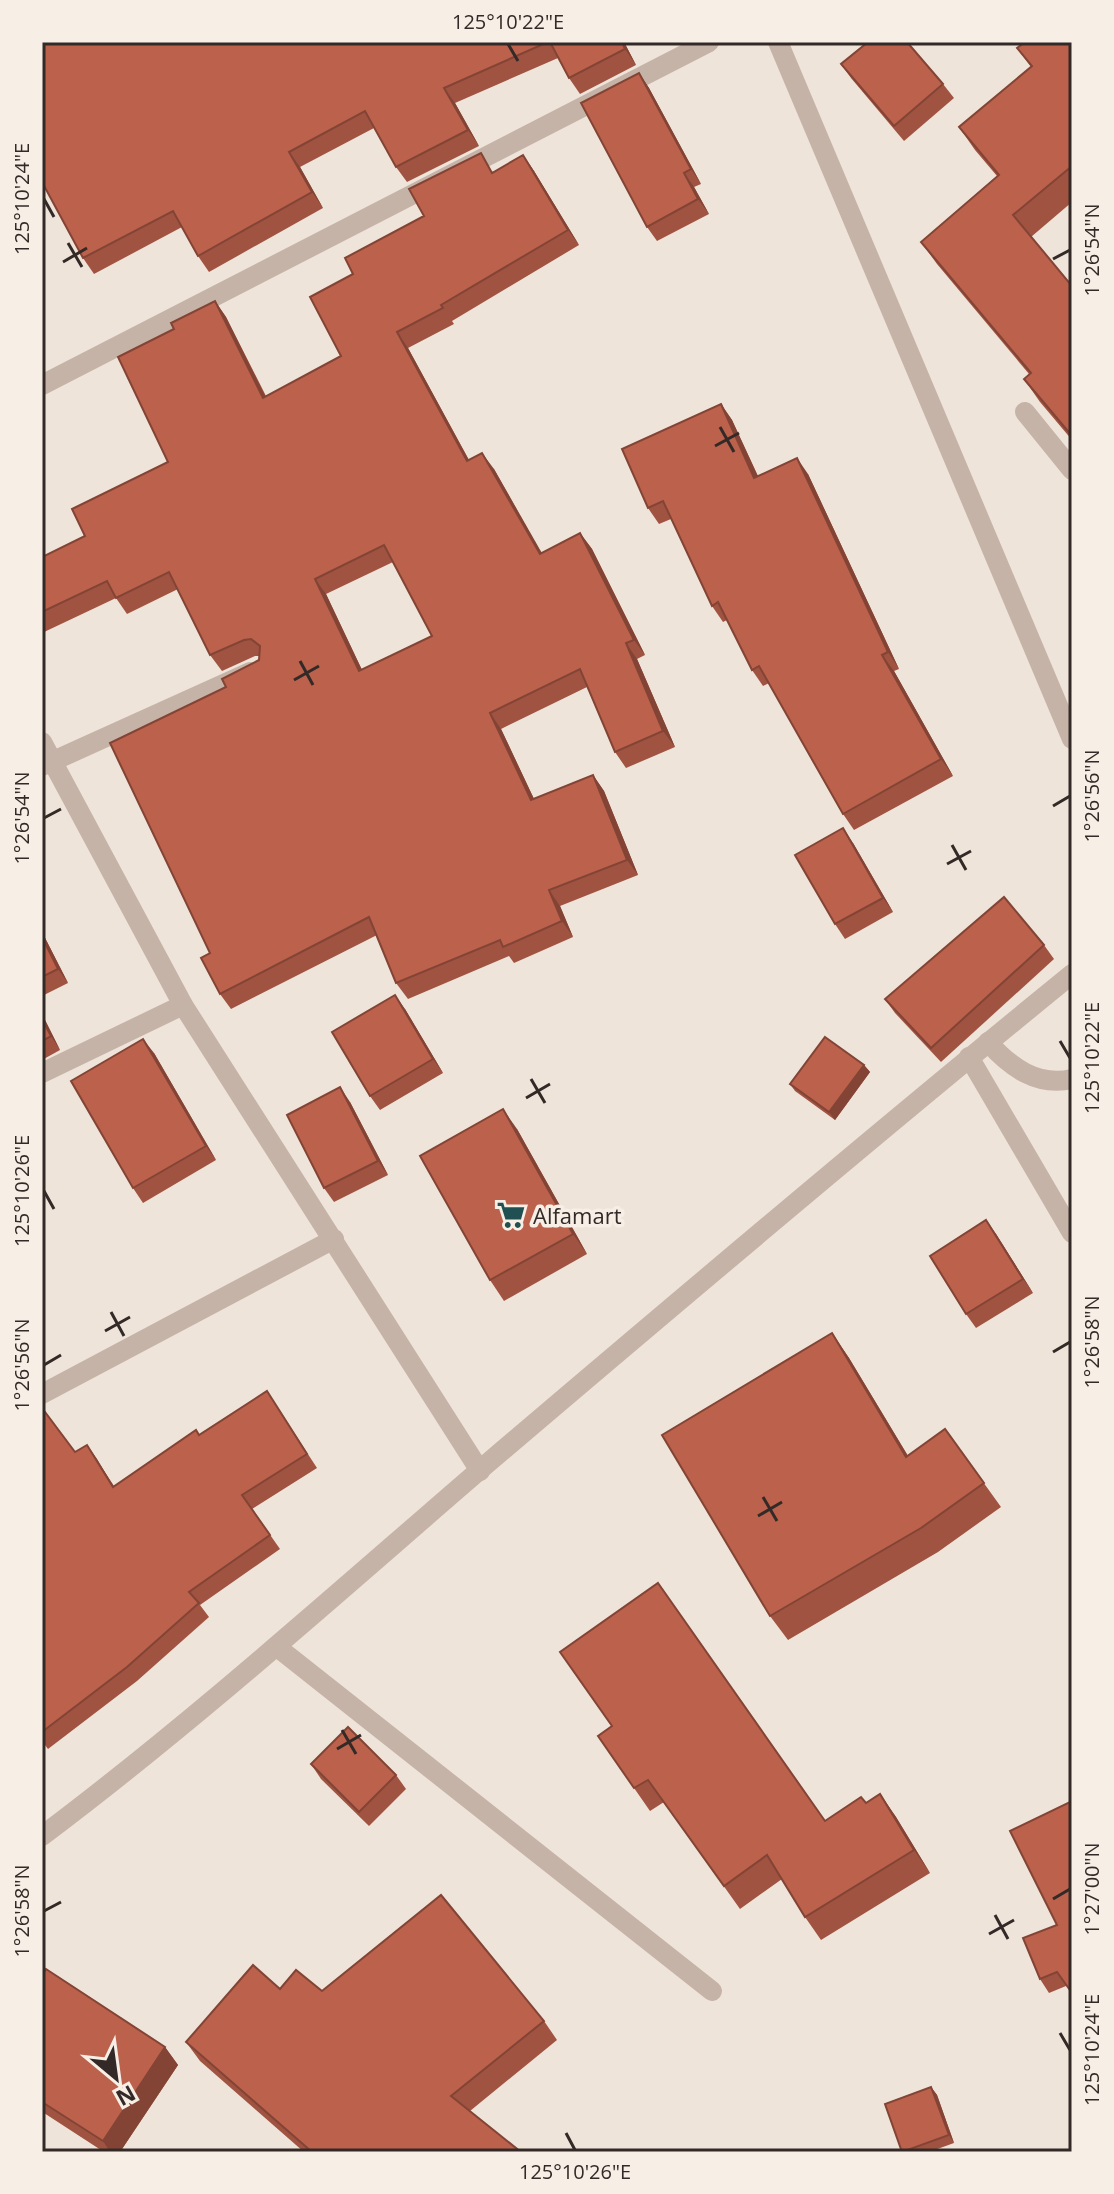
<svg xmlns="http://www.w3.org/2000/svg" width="1114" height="2194" viewBox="0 0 1114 2194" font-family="'Open Sans',sans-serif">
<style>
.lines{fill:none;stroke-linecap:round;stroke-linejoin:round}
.minor{stroke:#c6b3a7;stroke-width:20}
.tertiary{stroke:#c6b3a7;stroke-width:20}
.wall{fill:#a15341;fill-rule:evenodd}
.shaded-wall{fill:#834435}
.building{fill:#bb614c;stroke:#834435;stroke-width:2;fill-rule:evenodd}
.ticks{fill:none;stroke:#332a27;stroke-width:3}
.labels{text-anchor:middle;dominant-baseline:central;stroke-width:7;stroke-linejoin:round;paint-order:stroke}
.poi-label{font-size:22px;fill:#332a27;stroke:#f7eee6;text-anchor:start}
.neatline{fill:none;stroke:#332a27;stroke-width:3}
.ticks-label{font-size:20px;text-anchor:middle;fill:#332a27}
</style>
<rect width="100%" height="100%" fill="#efe4da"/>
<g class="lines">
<g class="minor">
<polyline points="778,42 1072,739"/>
<polyline points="42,385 709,42"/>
<polyline points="1025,412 1072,470"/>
<polyline points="42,742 183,1005 480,1471"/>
<polyline points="42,766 250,672"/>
<path d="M988,1042C1010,1067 1037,1087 1072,1079"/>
<polyline points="969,1057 1072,1233"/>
<polyline points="42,1073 183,1005"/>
<polyline points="42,1394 334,1239"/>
<polyline points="277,1647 712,1991"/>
</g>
<path class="tertiary" d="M42,1836C195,1721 337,1593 482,1468C677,1302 873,1136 1072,974"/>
</g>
<g class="wall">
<polygon points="42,42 624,42 636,65 580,94 569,78 558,58 455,103 479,146 407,182 396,167 374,128 300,167 323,208 209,272 198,256 182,227 94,274 83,258"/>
<polygon points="1072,42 1072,202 1031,237 1072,286 1072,440 1040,402 1024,379 1029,374 937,264 921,242 997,176 975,150 959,127 1031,67 1017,48"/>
<polygon points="841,64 943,84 954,98 904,141 851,78"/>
<polygon points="639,73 649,88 701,184 694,187 709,214 657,241 647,227"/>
<path d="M523,155L534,171L579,245L452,321L454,324L408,348L469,460L494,469L541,553L580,533L592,549L645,655L637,659L675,747L626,768L615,752L587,687L501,729L534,799L593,775L604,791L638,875L560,906L573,937L514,963L509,956L408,999L396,983L377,935L231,1009L220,994L210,953L226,687L259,660V656H255L222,671L210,655L178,589L127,614L116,598L42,633V557L85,536L168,462L174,329L215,301L226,317L266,396L341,356L353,274L424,216ZM393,562L432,636L362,670L326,594Z"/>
<polygon points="721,404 732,420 758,476 808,474 899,669 894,671 953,776 854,830 843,814 769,683 763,686 752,670 727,620 723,622 712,606 671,519 659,524 648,508"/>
<polygon points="853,843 893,912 845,939 835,924"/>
<polygon points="42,932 68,983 42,996"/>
<polygon points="1044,945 1054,959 941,1062 895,1013 885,999"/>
<polygon points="405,1009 443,1073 380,1110 370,1096"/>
<polygon points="42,1014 60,1050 42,1060"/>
<polygon points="154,1053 216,1160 143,1203 133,1188"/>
<polygon points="864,1065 870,1072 835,1120 795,1091 790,1084"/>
<polygon points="350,1102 388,1175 334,1202 324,1188"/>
<polygon points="517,1129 587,1254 504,1301 490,1280"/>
<polygon points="996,1234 1033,1293 976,1328 966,1314"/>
<polygon points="832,1333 849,1358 908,1456 945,1429 1001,1507 938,1552 788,1640 770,1616"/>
<polygon points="276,1405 317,1468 252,1509 280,1549 200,1605 209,1617 137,1681 48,1749 42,1741 42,1408 75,1452 87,1445 114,1486 199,1435"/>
<polygon points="612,1726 825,1821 866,1803 880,1794 896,1817 930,1873 821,1940 805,1917 782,1879 740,1909 664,1802 650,1811 598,1736"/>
<polygon points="311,1764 396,1775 406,1789 369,1826 321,1779"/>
<polygon points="1072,1801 1066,1986 1049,1993 1040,1979 1057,1925"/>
<polygon points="42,1975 165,2047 178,2065 120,2152 104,2152 44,2113 42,2116"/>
<polygon points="280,1989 322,1991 544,2021 557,2040 470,2111 521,2152 304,2152 200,2061 186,2042"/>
<polygon points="931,2087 937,2095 954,2143 929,2152 902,2152"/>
</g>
<g class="shaded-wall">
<polygon points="622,42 624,42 636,65 625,49"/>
<polygon points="639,73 649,88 701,184 691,169"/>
<polygon points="444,88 455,103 479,146 468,130"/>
<polygon points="289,152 300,167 323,208 312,192"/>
<polygon points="523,155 534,171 579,245 568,230"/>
<polygon points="684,173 694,187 709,214 698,199"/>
<polygon points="215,301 226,317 274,414 263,398"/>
<polygon points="397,332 408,348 478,477 467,461"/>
<polygon points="721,404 732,420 766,494 754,478"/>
<polygon points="482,453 494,469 551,569 540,554"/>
<polygon points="797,458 808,474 899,669 888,652"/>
<polygon points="580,533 592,549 645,655 634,640"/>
<polygon points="315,579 326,594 370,687 359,671"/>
<polygon points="626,643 637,659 675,747 663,731"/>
<polygon points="882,655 894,671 953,776 941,759"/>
<polygon points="490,713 501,729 542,816 531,800"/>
<polygon points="593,775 604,791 638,875 627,860"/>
<polygon points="843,828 853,843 893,912 883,898"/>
<polygon points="549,890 560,906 573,937 562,921"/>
<polygon points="42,932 68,983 58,969 42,937"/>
<polygon points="395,995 405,1009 443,1073 433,1059"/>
<polygon points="42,1014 60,1050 51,1036 42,1019"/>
<polygon points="143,1039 154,1053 216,1160 206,1146"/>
<polygon points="864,1065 870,1072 835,1120 829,1112"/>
<polygon points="340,1087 350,1102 388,1175 378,1161"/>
<polygon points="503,1109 517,1129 587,1254 573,1234"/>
<polygon points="986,1220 996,1234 1033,1293 1023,1279"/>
<polygon points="832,1333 849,1358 923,1481 906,1457"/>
<polygon points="87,1445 97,1459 122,1501 113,1487"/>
<polygon points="880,1794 896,1817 930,1873 914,1850"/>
<polygon points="165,2047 178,2065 120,2152 110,2152 103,2141"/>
<polygon points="931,2087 937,2095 954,2143 949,2135"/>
</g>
<g class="building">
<polygon points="42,42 548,42 444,88 468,130 396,167 365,111 289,152 312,192 198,256 173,211 83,258 42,182"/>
<polygon points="550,42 622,42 625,49 569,78"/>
<polygon points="868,42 907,42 943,84 894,126 841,64"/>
<polygon points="1025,42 1072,42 1072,166 1013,215 1072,286 1072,436 1024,379 1031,373 921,242 999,175 959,127 1032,66 1017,48"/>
<polygon points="639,73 691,169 684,173 698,199 647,227 581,103"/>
<path d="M481,153L492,173L523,155L568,230L441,305L443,308L397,332L467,461L482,453L540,554L580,533L634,640L626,643L663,731L615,752L580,669L490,713L531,800L593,775L627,860L549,890L562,921L503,947L500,940L396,983L369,917L220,994L201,958L210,953L110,743L226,687L222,679L259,660L260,646L251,639L244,640L210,655L169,572L116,598L107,581L42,612V557L85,536L72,509L168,462L118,357L174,329L171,323L215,301L263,398L341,356L310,297L353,274L345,258L424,216L409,189ZM384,545L432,636L359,671L315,579Z"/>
<polygon points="721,404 754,478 797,458 888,652 882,655 941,759 843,814 759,666 752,670 718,602 712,606 663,501 648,508 622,449"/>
<polygon points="843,828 883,898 835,924 795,855"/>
<polygon points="1004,897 1044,945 931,1048 885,999"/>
<polygon points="42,937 58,969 42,977"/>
<polygon points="395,995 433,1059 370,1096 332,1032"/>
<polygon points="42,1019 51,1036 42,1041"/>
<polygon points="825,1037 864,1065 829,1112 790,1084"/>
<polygon points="143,1039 206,1146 133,1188 71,1081"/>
<polygon points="340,1087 378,1161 324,1188 287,1115"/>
<polygon points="503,1109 573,1234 490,1280 420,1156"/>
<polygon points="986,1220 1023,1279 966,1314 930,1256"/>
<polygon points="832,1333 906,1457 945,1429 984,1483 921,1528 770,1616 662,1435"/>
<polygon points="267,1391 307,1454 242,1495 270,1535 189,1592 199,1603 127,1667 42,1732 42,1408 75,1452 87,1445 113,1487 196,1430 199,1435"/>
<polygon points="658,1583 825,1821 861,1797 866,1803 880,1794 914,1850 805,1917 767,1855 724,1886 648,1780 634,1788 598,1736 612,1726 560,1652"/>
<polygon points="348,1727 396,1775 359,1812 311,1764"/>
<polygon points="1072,1801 1072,1993 1057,1972 1040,1979 1023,1938 1057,1925 1010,1831"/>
<polygon points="441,1895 544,2021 451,2096 521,2152 312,2152 186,2042 253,1965 280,1989 296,1970 322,1991"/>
<polygon points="46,1969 165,2047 103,2141 42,2102 42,1975"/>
<polygon points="931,2087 949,2135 902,2152 885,2104"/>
</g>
<path class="ticks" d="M508,44L518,61M44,199L54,217M68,243L82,267M1053,259L1070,250M63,262L87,248M720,427L734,452M715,446L739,433M300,661L313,685M294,680L319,666M1053,806L1070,796M44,818L61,809M952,845L966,870M947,864L971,851M1060,1041L1070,1058M531,1079L545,1103M526,1098L550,1084M44,1191L54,1209M111,1312L124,1336M105,1331L130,1317M1053,1352L1070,1342M44,1365L61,1355M763,1497L777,1521M758,1516L782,1502M342,1730L356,1754M337,1749L361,1735M1053,1899L1070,1889M44,1911L61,1902M995,1915L1008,1939M989,1934L1014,1920M1060,2033L1070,2050M566,2133L575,2150"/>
<defs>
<symbol id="supermarket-bare" viewBox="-9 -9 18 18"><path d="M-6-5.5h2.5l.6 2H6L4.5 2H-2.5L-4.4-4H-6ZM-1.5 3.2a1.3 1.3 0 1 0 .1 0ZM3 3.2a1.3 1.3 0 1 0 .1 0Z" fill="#205051" stroke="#f7eee6" stroke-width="2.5" paint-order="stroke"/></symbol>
</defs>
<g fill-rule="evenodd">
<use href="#supermarket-bare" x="491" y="1195" width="40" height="40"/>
</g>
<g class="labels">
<g class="poi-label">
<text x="533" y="1215">Alfamart</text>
</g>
</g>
<rect width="1114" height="2194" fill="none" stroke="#f7eee6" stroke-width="88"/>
<g transform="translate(116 2078) rotate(151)" stroke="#f7eee6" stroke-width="6" paint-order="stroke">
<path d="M0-6L14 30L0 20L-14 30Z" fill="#332a27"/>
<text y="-12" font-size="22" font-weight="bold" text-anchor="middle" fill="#332a27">N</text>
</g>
<rect x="44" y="44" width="1026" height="2106" class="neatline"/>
<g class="ticks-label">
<text x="508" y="29">125°10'22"E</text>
<text transform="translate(22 199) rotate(-90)" y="7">125°10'24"E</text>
<text transform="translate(1092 250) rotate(-90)" y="7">1°26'54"N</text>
<text transform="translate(1092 796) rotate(-90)" y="7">1°26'56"N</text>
<text transform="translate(22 818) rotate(-90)" y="7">1°26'54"N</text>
<text transform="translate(1092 1058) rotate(-90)" y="7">125°10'22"E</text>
<text transform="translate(22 1191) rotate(-90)" y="7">125°10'26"E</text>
<text transform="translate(1092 1342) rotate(-90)" y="7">1°26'58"N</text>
<text transform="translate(22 1365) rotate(-90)" y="7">1°26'56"N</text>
<text transform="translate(1092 1889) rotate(-90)" y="7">1°27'00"N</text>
<text transform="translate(22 1911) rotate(-90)" y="7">1°26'58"N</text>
<text transform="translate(1092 2050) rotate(-90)" y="7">125°10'24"E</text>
<text x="575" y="2179">125°10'26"E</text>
</g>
</svg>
